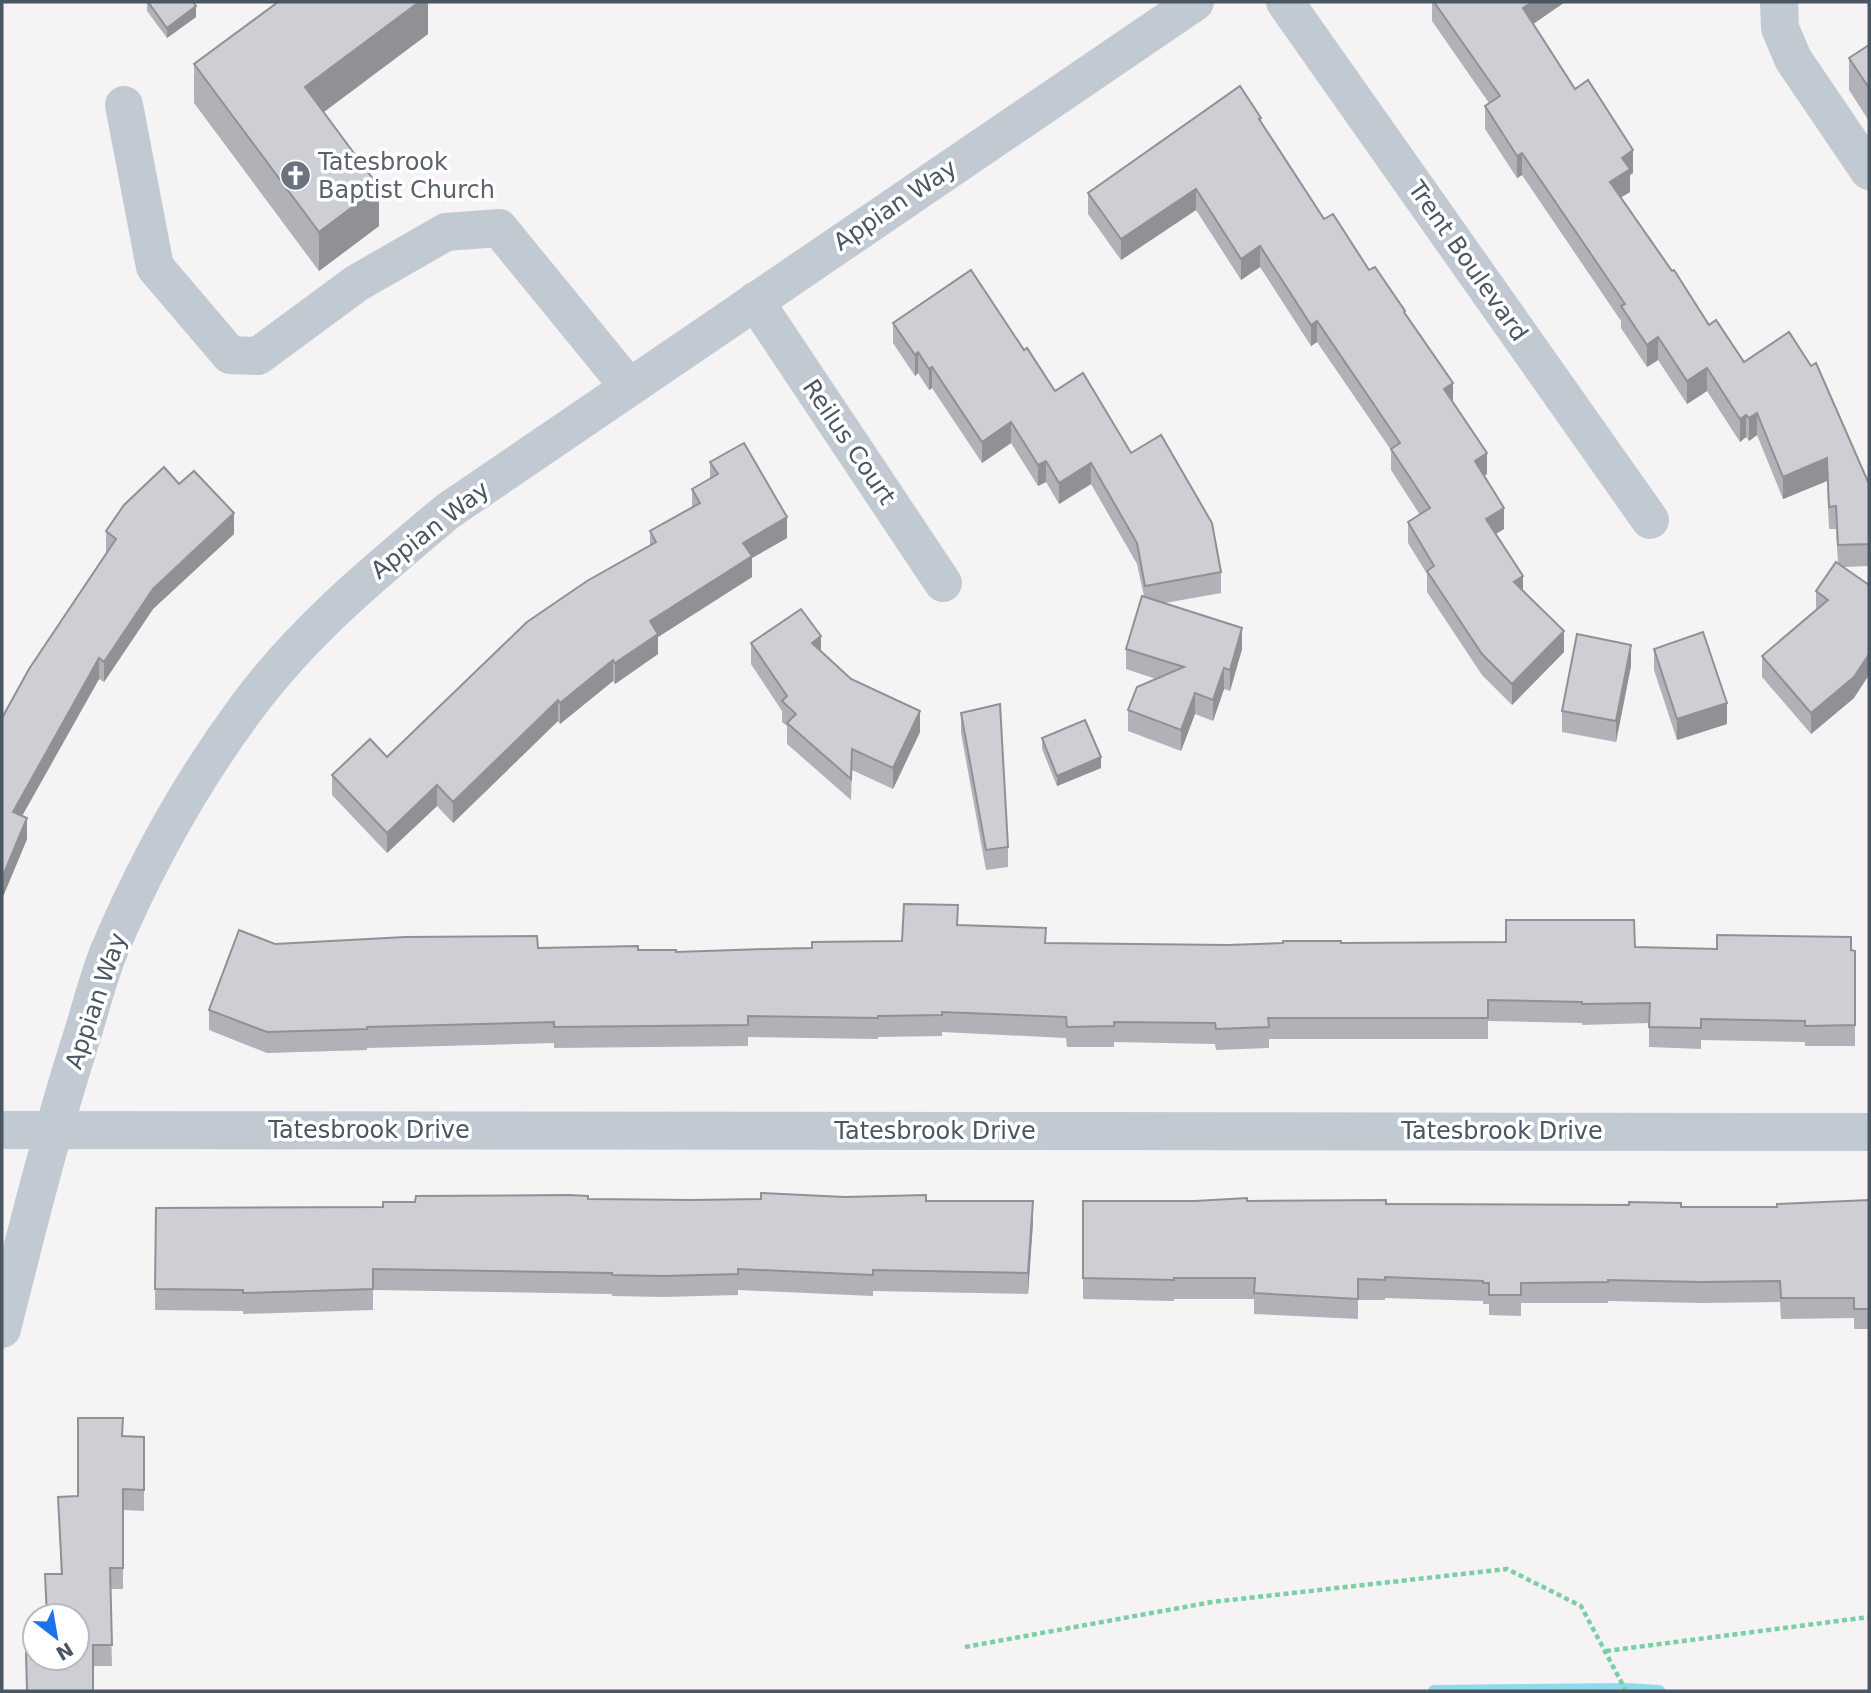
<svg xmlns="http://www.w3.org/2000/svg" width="1871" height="1693" viewBox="0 0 1871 1693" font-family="'DejaVu Sans',sans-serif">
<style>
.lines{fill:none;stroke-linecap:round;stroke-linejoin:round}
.stream{stroke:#90daee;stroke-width:12}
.path{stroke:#7ad0a6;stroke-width:4.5;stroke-dasharray:5 3.5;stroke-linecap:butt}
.minor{stroke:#c1cad2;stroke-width:38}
.wall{fill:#b0b2b7}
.shaded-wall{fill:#909195}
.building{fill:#cdcfd5;stroke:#909195;stroke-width:2}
.labels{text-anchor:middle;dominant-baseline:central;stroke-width:7;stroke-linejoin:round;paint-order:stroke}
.worship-label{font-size:24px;fill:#5b616d;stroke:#fff;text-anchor:start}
.street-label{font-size:24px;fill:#4a5661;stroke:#fff}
</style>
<rect width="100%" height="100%" fill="#f5f3f3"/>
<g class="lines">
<polyline class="stream" points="1434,1691 1626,1689 1659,1691"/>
<g class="path">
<polyline points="965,1647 1212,1602 1507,1569 1581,1606 1626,1691"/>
<polyline points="1606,1651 1869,1617"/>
</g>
<g class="minor">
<polyline points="1285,2 1650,520"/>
<polyline points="1779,2 1780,28 1793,59 1869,171"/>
<polyline points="124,105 155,267 230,355 258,356 357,283 446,232 499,228 629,387"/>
<polyline points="755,301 943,583"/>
<polyline points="2,1130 1869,1132"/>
<path d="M2,1329C26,1233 50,1137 80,1042C90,1012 97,980 109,951C145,866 192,781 247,707C303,631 376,571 448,511L1195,2"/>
</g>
</g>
<g class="wall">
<polygon points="147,2 193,2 196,17 167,38 147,11"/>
<polygon points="428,2 428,34 324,112 379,226 319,271 194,103 194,64"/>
<polygon points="1432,2 1565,2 1533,24 1575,89 1633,173 1630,175 1630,192 1621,197 1709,325 1744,362 1869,484 1869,566 1844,567 1854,698 1811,734 1762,677 1762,656 1816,611 1816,591 1838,563 1836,529 1829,529 1827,481 1783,499 1757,435 1749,441 1746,437 1740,442 1707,391 1687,404 1658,360 1647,367 1621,328 1621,321 1522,175 1517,178 1485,129 1485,106 1489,103 1432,21"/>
<polygon points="1869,45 1869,121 1849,90 1849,58"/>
<polygon points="1261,123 1324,219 1369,270 1405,315 1453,403 1487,474 1484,476 1504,529 1495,534 1523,590 1564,652 1512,705 1482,675 1427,592 1427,574 1408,543 1408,522 1420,515 1391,470 1391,450 1317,342 1311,346 1260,267 1241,280 1196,210 1121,260 1088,214 1088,193"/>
<polygon points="893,323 1024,350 1055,391 1131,453 1221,572 1221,593 1165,603 1242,649 1230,691 1224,689 1213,721 1195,714 1181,751 1128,731 1128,710 1156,679 1126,669 1126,649 1144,596 1137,564 1091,484 1059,504 1046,482 1038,486 1011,443 982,463 932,388 929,390 918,373 915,376 893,343"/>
<polygon points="710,462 787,538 752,558 752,577 658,637 658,654 615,684 613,681 560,724 558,721 453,823 437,806 387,853 332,795 332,775 387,757 650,546 650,531 692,507 692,489 710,479"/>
<polygon points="179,484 234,534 153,609 104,682 99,679 22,816 27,839 2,899 2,718 107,553 106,552 106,531"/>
<polygon points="751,643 821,651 851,679 920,732 893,789 852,770 851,800 787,744 787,726 782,722 782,711 751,664"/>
<polygon points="1654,649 1727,724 1677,740 1654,670"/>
<polygon points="1631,666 1616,742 1562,732 1562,711"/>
<polygon points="961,713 1008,847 1008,867 986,870 961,733"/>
<polygon points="1042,738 1101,768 1057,786 1042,749"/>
<polygon points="958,925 1046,943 1228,945 1341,943 1855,951 1855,1046 1805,1046 1805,1042 1701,1040 1701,1049 1649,1047 1649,1023 1582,1025 1582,1023 1488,1021 1488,1039 1269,1039 1269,1048 1216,1050 1215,1044 1114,1042 1114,1047 1067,1047 1066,1038 942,1032 942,1036 878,1037 878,1039 748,1037 748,1046 554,1048 554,1043 367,1048 367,1050 267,1053 209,1030 209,1010 275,944 638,950 676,952 812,948 902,941"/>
<polygon points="1869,1200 1869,1329 1854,1329 1854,1318 1781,1319 1780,1302 1701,1303 1608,1301 1608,1303 1521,1303 1521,1316 1489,1315 1489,1304 1483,1304 1483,1301 1385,1298 1385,1300 1358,1300 1358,1319 1254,1314 1254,1299 1174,1299 1174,1301 1083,1299 1083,1201 1247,1201 1681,1207 1777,1207"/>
<polygon points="926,1201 1033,1222 1028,1294 873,1291 873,1296 738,1290 738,1295 664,1297 612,1296 612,1294 373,1290 373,1310 243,1314 243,1311 155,1310 156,1208 383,1207 415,1202"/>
<polygon points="123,1436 144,1437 144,1511 123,1510 123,1589 110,1589 112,1666 93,1666 93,1691 26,1691 26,1653 77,1658 77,1616 46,1616 45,1574 61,1574 58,1497 78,1496"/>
</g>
<g class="shaded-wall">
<polygon points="419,2 428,2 428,34 305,126 305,87"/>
<polygon points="1532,2 1565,2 1523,31 1523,8"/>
<polygon points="196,6 196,17 167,38 167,28"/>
<polygon points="1633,150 1633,173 1630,175 1630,192 1610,204 1610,182 1622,158"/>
<polygon points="1522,153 1522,175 1517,178 1517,156"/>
<polygon points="379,187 379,226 319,271 319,232"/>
<polygon points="1196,189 1196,210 1121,260 1121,239"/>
<polygon points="1260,246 1260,267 1241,280 1241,259"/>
<polygon points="1317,321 1317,342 1311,346 1311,325"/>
<polygon points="1658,337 1658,360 1647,367 1647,345"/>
<polygon points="918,352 918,373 915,376 915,355"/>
<polygon points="932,367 932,388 929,390 929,369"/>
<polygon points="1707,368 1707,391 1687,404 1687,381"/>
<polygon points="1453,383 1453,404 1444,389"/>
<polygon points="1757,413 1757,435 1749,441 1749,418"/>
<polygon points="1746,415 1746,437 1740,442 1740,419"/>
<polygon points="1011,422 1011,443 982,463 982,442"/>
<polygon points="1487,453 1487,474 1475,482 1475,461"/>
<polygon points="1827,458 1827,481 1783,499 1783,477"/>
<polygon points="1046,461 1046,482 1038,486 1038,465"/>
<polygon points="1091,463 1091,484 1059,504 1059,483"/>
<polygon points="1504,508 1504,529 1486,540 1486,519"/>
<polygon points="234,513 234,534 153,609 104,682 104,662 153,589"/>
<polygon points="787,517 787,538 752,558 752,577 658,637 658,654 615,684 615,663 650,621 743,543"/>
<polygon points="1523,576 1523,597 1514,582"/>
<polygon points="1242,628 1242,649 1230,691 1230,670"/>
<polygon points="1564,631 1564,652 1512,705 1512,684"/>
<polygon points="821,636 821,657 812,643"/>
<polygon points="1631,645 1631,666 1616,742 1616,721"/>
<polygon points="1869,654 1869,675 1854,698 1811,734 1811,713"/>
<polygon points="99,658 99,679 13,832 13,812"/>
<polygon points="613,660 613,681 560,724 560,703"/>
<polygon points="1224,668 1224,689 1213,721 1213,700"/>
<polygon points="1195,693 1195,714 1181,751 1181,730"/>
<polygon points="558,700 558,721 453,823 453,802"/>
<polygon points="1727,703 1727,724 1677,740 1677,719"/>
<polygon points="920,711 920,732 893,789 893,768"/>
<polygon points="1101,757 1101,768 1057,786 1057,776"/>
<polygon points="437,785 437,806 387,853 387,833"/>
<polygon points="27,818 27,839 2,899 2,878"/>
<polygon points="1033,1201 1033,1222 1028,1294 1028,1273"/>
</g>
<g class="building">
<polygon points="148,2 193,2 196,6 167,28"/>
<polygon points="278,2 419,2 305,87 379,187 319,232 194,64"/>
<polygon points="1434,2 1532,2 1523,8 1575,89 1588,80 1633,150 1622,158 1630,169 1610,182 1672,271 1674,270 1709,325 1716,320 1744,362 1789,332 1811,366 1816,363 1869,484 1869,544 1838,545 1836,506 1829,507 1827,458 1783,477 1757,413 1749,418 1746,415 1740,419 1707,368 1687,381 1658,337 1647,345 1621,306 1625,304 1522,153 1517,156 1485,106 1500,96"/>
<polygon points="1869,45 1869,88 1849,58"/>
<polygon points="1240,86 1261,118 1259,119 1324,219 1333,214 1369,270 1375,267 1405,311 1404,312 1453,383 1444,389 1487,453 1475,461 1504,508 1486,519 1523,576 1514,582 1564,631 1512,684 1482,654 1427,571 1434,566 1408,522 1430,508 1391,449 1400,443 1317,321 1311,325 1260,246 1241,259 1196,189 1121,239 1088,193"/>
<polygon points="971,270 1024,350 1027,348 1055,391 1083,373 1131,453 1161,435 1212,523 1221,572 1145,586 1137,543 1091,463 1059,483 1046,461 1038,465 1011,422 982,442 932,367 929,369 918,352 915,355 893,323"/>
<polygon points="744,443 787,517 743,543 752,556 650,621 658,634 615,663 613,660 560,703 558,700 453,802 437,785 387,833 332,775 370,739 387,757 527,622 587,581 656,542 650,531 700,503 692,489 718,474 710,462"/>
<polygon points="164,467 179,484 194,471 234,513 153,589 104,662 99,658 13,812 27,818 2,878 2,718 29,669 116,539 106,531 124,505"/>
<polygon points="1836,562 1869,585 1869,654 1854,677 1811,713 1762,656 1828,600 1816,591"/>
<polygon points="1142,596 1242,628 1230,670 1224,668 1213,700 1195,693 1181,730 1128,710 1137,687 1184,667 1126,649"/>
<polygon points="801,609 821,636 812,643 851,679 920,711 893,768 852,749 851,779 787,723 796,714 782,701 787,696 751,643"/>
<polygon points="1703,632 1727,703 1677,719 1654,649"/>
<polygon points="1577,634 1631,645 1616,721 1562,711"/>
<polygon points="1000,704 1008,847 986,850 961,713"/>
<polygon points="1085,720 1101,757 1057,776 1042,738"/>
<polygon points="904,904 958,905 957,925 1046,928 1045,943 1228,945 1283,943 1283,941 1341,941 1341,943 1506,942 1506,920 1634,920 1635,947 1717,949 1717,935 1851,937 1851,950 1855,951 1855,1025 1805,1026 1805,1021 1701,1019 1701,1028 1649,1027 1650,1003 1582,1004 1582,1002 1488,1000 1488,1018 1268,1018 1269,1027 1216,1029 1215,1023 1114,1022 1114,1026 1067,1027 1066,1017 942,1012 942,1015 878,1016 878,1018 748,1016 748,1025 554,1027 554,1022 367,1027 367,1029 267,1032 209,1010 239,930 275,944 405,937 537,936 538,948 638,946 638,950 676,950 676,952 767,949 812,948 812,942 902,941"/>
<polygon points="761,1193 845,1197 926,1195 926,1201 1033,1201 1028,1273 873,1270 873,1275 738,1269 738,1274 664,1276 612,1275 612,1273 373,1269 373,1289 243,1293 243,1290 155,1289 156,1208 383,1207 383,1202 415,1202 416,1196 569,1195 588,1196 588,1199 693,1200 761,1199"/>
<polygon points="1247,1198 1247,1201 1386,1200 1386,1204 1629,1205 1629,1202 1681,1203 1681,1207 1777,1207 1777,1204 1869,1200 1869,1309 1854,1309 1854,1298 1781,1298 1780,1281 1701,1282 1608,1280 1608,1282 1521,1283 1521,1295 1489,1295 1489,1283 1483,1283 1483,1281 1385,1277 1385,1280 1358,1279 1358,1299 1254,1293 1255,1278 1174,1278 1174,1280 1083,1278 1083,1201 1195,1201"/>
<polygon points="78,1418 123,1418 122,1436 144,1437 144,1490 123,1489 123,1568 110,1568 112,1645 93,1645 93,1691 27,1691 26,1653 35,1653 35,1658 77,1658 77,1616 47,1616 45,1574 62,1574 58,1497 78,1496"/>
</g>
<defs>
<symbol id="church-disc" viewBox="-11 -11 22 22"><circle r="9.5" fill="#6b7280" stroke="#fff"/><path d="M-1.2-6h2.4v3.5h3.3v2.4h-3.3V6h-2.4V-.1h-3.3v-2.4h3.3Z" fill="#fff"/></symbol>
</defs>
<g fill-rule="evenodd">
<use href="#church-disc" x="278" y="158" width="35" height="35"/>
</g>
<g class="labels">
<g class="worship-label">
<text x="318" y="162">Tatesbrook<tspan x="318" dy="28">Baptist Church</tspan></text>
</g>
<g class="street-label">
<text transform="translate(895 205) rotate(-34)">Appian Way</text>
<text transform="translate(1468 261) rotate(55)">Trent Boulevard</text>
<text transform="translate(849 442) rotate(56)">Reilus Court</text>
<text transform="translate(430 530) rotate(-38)">Appian Way</text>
<text transform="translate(96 1001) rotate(-71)">Appian Way</text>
<text x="369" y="1130">Tatesbrook Drive</text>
<text x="935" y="1131">Tatesbrook Drive</text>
<text x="1502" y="1131">Tatesbrook Drive</text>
</g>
</g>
<rect width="1871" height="1693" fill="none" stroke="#4a5661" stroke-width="7"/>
<g transform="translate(56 1637) rotate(149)"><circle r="33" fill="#ffffff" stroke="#b7bbc0" stroke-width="2"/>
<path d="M0-5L12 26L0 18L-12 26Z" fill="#1a73e8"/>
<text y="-10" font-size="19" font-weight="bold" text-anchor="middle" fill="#4a5661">N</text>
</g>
</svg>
